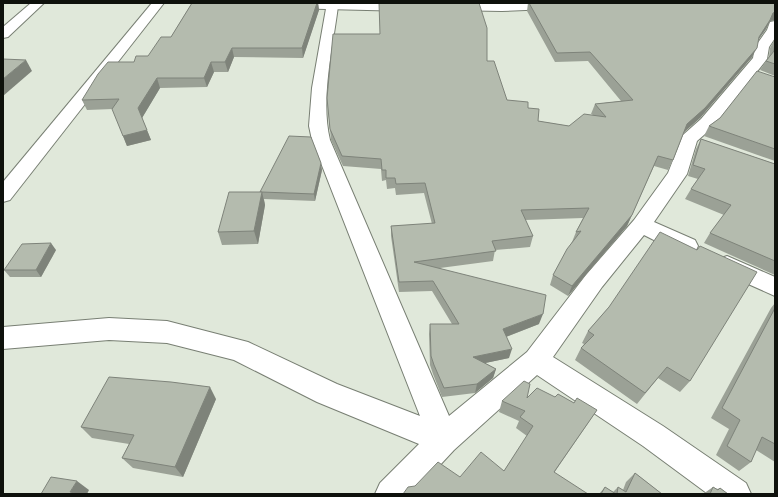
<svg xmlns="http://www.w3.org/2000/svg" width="778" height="497" viewBox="0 0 778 497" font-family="Roboto,sans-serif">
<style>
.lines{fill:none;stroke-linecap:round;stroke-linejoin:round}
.street-casing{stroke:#787f73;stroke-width:2}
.secondary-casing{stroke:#787f73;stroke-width:2}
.street{fill:#fff;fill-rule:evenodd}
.secondary{fill:#fff;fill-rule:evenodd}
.wall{fill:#9ba196}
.shaded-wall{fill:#7e837a}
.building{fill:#b4bbae;stroke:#7e837a}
</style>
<rect width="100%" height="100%" fill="#e0e8da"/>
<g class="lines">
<defs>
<g id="street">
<polygon points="31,3 44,3 8,37 3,38 3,27"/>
<polygon points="152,3 164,3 10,200 3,202 3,182"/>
<path d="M327,3H340L338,6C333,47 320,99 330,140L449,416L527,352L586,275L634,220L668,173L683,135L701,119L753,58L755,47L767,30L770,22L775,21V38L769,47L767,59L713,127L697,141L687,174L654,222L695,240L698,246L695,252C679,257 659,242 644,235L602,287L553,357L663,426L746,483L751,494H708L643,446L537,375L454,450L413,494H375L380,483L419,444L317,402L234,360L167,343L109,340L3,349V327L109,318L167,321L248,342L337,384L420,416L312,140L309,126L312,88Z"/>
<polygon points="727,256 775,277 775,296 719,271 716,265 719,259"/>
</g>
<g id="secondary">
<polygon points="236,3 408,3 414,7 408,11 242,7"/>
<polygon points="451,3 602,3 596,7 502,11 447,10 445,7 447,4"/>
</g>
</defs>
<use href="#street" class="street-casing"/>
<use href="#secondary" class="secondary-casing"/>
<use href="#street" class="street"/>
<use href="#secondary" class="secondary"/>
</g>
<g class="wall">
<polygon points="192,3 318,3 319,10 303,58 234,57 228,72 214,72 207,87 160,88 142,118 151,140 127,146 123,136 113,109 87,110 82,100 134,62 148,56 171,37"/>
<polygon points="528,3 775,3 775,20 770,21 766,29 758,40 752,57 700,118 683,133 673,160 668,170 654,166 627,226 568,296 550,285 553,275 572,242 576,232 583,218 525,220 533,236 530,247 495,250 493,261 440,268 539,324 506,337 509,358 485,363 496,369 493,378 475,393 442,397 433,374 430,365 429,334 430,324 452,324 432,291 399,292 391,236 391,226 432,224 424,193 396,195 395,188 387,189 386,180 382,181 381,169 343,166 331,140 327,98 487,61 507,100 528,108 538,121 569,126 593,115 591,114 595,104 621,101 588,61 555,62 527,11"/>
<polygon points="775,39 775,76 760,70 769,57 770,48"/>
<polygon points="775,77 775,161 704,136 709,126"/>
<polygon points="701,139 775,164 775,275 704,243 710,233 724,215 685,199 691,189 698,179 688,176 696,149"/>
<polygon points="322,170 315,201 264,199 265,205 258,244 222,245 218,232 260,192"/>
<polygon points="56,250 41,277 10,277 4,270"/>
<polygon points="775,303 775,462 756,450 751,462 739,471 716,455 729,429 711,418 771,308"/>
<polygon points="609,307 690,381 680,392 658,378 637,404 575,360 581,348 584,344 582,343 588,331"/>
<polygon points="555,397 597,410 554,473 415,486 460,477 504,471 527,436 516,428 519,421 499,412 502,401 527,398"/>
<polygon points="216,399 183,477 133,468 122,458 129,444 92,438 81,427"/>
<polygon points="635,473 662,494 599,494 605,487 613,492 618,487 623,490 626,482"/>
<polygon points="713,487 717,489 720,488 728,494 703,494"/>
</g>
<g class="shaded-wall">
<polygon points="317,3 318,3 319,10 303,58 302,48"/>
<polygon points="775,12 775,20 770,21 766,29 754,46 773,13"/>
<polygon points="232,48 234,57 228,72 225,62"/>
<polygon points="757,48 752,57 700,118 682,134 687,124"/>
<polygon points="26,60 32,71 3,96 3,79"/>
<polygon points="211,62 214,72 207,87 204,78"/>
<polygon points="157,78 160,88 142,118 138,108"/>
<polygon points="147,130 151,140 127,146 123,136"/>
<polygon points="321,163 322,170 315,201 314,194"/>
<polygon points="262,192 265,205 258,244 254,231"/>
<polygon points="632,215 627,226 568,296 572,286"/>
<polygon points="51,243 56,250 41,277 36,270"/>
<polygon points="543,314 539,324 500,339 503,329"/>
<polygon points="512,349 509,358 471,366 473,357"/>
<polygon points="496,369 493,378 475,393 477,384"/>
<polygon points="210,387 216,399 183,477 175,467"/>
<polygon points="77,481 89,490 87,494 72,494 70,492"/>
</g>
<g class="building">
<polygon points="192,3 317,3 302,48 232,48 225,62 211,62 204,78 157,78 138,108 147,130 123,136 112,109 119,99 82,100 98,74 108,62 134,62 136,56 148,56 161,37 171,37"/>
<polygon points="379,3 479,3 487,28 487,61 494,61 507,100 528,102 528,108 539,109 538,121 569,126 584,114 606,117 595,104 633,100 590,52 557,53 529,3 775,3 775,12 773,13 770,20 759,37 757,48 705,108 687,124 673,160 658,156 632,215 572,286 553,275 567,249 581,231 576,232 589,208 521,210 533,236 492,241 496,251 414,262 546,295 543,314 503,329 512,349 473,357 496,369 477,384 444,388 434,365 431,356 430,324 459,324 433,281 399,282 391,226 435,223 425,183 396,184 395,178 386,178 386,170 382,170 381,159 342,156 330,129 327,98 333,34 380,34"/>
<polygon points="775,42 775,64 766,61 774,51"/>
<polygon points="3,59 26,60 3,79"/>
<polygon points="757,71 775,77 775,149 709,126 720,118"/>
<polygon points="289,136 311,137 321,163 314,194 262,192 260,192"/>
<polygon points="701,139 775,164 775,261 710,233 731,205 691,189 705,169 693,165"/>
<polygon points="229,192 262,192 254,231 218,232"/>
<polygon points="660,232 697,250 700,246 757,272 690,381 667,367 645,393 581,348 594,335 588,331 609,307"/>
<polygon points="51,243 36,270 4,270 22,244"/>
<polygon points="775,308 775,444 762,437 751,462 727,446 740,420 722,408"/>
<polygon points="109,377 171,382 210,387 175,467 122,458 134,435 81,427"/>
<polygon points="524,381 530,384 527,398 537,388 555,397 558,394 574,403 577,398 597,410 554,472 588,494 403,494 408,487 415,486 438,462 460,477 481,452 504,471 533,426 520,417 525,411 502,401"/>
<polygon points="635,473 662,494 617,494 618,487 626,492"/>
<polygon points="51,477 77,481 70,492 80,494 41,494"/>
<polygon points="605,487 616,494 601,494"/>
<polygon points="713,487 718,490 720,488 728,494 710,494"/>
</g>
<rect width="778" height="497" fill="none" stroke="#0e110c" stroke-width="8"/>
</svg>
